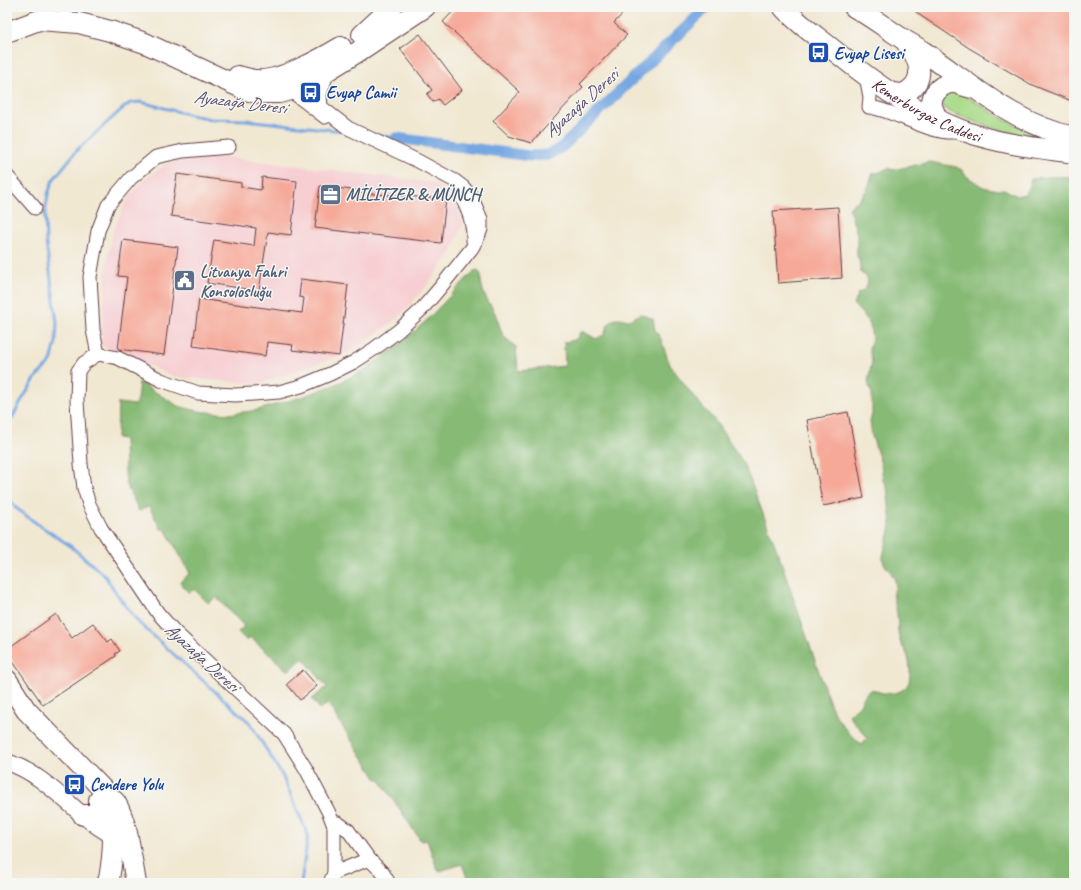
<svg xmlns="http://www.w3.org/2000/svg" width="1081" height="890" viewBox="0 0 1081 890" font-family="Caveat,sans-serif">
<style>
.built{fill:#f7cfd3}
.green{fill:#a8da88;stroke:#797c5a}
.forest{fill:#86ba74;stroke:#686c50}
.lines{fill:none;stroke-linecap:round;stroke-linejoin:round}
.stream{stroke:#77a7e2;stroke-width:3}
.canal{stroke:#77a7e2;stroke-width:11}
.building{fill:#f6a998}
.minor-casing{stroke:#633d44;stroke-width:15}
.tertiary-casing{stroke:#633d44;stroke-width:18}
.primary-casing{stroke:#633d44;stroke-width:22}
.minor{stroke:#fff;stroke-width:13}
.tertiary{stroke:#fff;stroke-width:16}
.primary{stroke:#fff;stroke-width:20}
.labels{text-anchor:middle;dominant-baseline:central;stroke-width:3;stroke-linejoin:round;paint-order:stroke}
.transit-label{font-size:17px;font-weight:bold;fill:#164399;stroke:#f6f6f2;text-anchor:start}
.street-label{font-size:17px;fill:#4a1f2b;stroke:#f6f6f2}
.service-label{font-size:17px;font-weight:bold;fill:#4e5e75;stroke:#f6f6f2;text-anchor:start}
.water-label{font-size:18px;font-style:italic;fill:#5a4f6b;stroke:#f6f6f2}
</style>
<rect width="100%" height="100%" fill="#f6f6f2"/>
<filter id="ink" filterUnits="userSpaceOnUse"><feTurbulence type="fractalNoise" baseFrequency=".025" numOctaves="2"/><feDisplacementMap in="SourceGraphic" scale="8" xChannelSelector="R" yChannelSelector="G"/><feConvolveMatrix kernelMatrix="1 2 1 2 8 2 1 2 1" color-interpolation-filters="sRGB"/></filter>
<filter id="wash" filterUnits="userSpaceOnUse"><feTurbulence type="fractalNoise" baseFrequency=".012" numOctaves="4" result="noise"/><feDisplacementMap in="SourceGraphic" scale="16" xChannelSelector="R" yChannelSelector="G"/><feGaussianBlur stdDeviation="0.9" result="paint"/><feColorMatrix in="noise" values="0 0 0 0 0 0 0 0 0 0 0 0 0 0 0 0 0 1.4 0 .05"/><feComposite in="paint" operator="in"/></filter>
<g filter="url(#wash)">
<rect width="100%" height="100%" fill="#f1e8d2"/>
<polygon class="built" points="195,156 216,156 435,183 450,192 455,198 463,224 451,253 428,284 399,317 351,352 258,384 176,377 100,345 108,256 112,234 127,199 146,178 168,163"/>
<path class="green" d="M949,90L968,97L1001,118L1044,138L1042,140C1010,134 978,124 948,111L944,108L942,100Z"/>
<path class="forest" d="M930,162L956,167L962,170L966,176L983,187L998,190L1004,189L1017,196L1025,194C1029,189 1031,187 1030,180C1035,177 1066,176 1074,177V883H469L462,864L440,871L437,869L427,840L421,841L380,780L376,778L328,704L320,709L312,699L327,687L303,658L288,671L250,637L247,641L238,632L244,626L216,597L208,603L194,589L189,593L180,582L190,573L165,529H161L149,506L139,511L126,484L125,471L124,439L117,438L118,403L135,405L137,400L139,382L178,406L197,411L230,414L258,410L304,396L334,385L361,372L381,358L405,340L427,320L474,271L478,270L481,275V283L484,294L495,313L503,336L516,347L518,371L565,366L564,342C572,341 578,341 580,332H584L596,339L604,335L608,325L613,320L619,318L629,320L641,314L653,319L655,330L660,337L670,365L695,398L715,421L741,459L749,477L778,553L830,704C838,721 847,733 861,744L868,738L853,721L849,715C852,712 855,709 858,707C863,702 864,692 871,690C874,689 876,690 879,692C889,695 900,694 907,686C912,680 910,661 907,654C905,649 901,646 900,641C897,631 898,623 897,613C896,606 893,600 894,592C895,588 897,585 895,581C893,572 884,567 883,560C882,552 891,534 891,524L887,486L883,480L881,464L872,436L870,422L872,414V394L868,382L872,361L869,349L872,339L870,325L866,318L853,304L858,297L857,294C866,290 869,286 867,277L861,273L859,260L857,256V234L849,209L853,204L859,200L868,188L873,173H878L888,168L893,170Z"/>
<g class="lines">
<g class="stream">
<polyline points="376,135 396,138"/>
<polyline points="7,427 23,398 37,376 51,362 56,342 57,323 46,243 45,213 48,194 53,180 78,149 121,110 130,103 141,102 191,115 211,119 246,120 343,131"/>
<polyline points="7,495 16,508 36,523 69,545 88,561 105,576 121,600 139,623 250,723 282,775 308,835 301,883"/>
</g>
<polyline class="canal" points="396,138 530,156 548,155 562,147 707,7"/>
</g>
<g id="blocks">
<g class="building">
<polygon points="457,7 629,7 614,23 627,35 580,84 583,87 531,143 509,136 493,121 520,92 443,22"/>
<polygon points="910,7 1074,7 1074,102 1032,85 969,48 921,16"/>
<polygon points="420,34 462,90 443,105 438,99 433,102 427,94 432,90 400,49"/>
<polygon points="177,174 241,183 241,187 261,190 262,177 297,181 291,235 268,232 259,291 207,283 214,240 254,246 256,228 171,216"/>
<polygon points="320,186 360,191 360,193 446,199 441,243 315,228"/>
<polygon points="838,207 842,278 778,283 773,211"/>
<polygon points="123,240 178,247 164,355 118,349 127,277 118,276"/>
<polygon points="301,279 348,285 339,356 292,350 293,345 267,342 265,356 193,346 199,299 302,313 304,298 299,297"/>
<polygon points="848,412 864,498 823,506 807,420"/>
<polygon points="56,614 72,638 93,623 108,642 112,639 120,651 115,654 116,656 43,705 7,653 7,649"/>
<polygon points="303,670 317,686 300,700 287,684"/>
</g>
</g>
</g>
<g filter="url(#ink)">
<use href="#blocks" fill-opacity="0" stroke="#633d44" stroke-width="1"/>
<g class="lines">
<defs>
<g id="minor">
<polyline points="328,71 320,94 321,107 348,128 418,161 455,181 463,187 471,196 481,219 481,229 478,237 472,248 439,289 421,310 398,331 374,349 354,362 330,374 301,386 279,392 253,394 235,395 198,393 161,380 118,358 98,354 84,363 78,371 77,401 81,464 84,488 89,504 101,528 158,613 175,632 284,734 306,769 329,813 334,826 334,873 330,883"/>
<path d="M866,76L870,97L869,107C898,111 928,134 955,132"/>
<polyline points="290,90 325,117"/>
<polyline points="7,176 35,208"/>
<path d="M462,198C469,212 474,225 473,241"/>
<polyline points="98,354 93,330 90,277 98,231 108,205 131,178 156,157 183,151 229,147"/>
<polyline points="333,823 338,823 348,830 369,859 383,873 389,883"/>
<polyline points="334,873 369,859"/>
</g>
<path id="tertiary" d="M7,762C35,771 57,793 79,812C90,821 99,829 112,835"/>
<g id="primary">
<path id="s1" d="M783,7C798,24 818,37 836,52C875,84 916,113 964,131C999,144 1037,148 1074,153"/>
<path d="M854,7C871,17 886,28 903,39C909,43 915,46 921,50C969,82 1015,125 1074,137"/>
<polyline points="7,32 39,20 79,23 110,31 145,43 246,90 256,93 279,93 290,90 315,78 356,53 425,7"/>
<polyline points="362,35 392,7"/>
<path d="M238,76C244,77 251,80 257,80C279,82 321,59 341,47"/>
<path d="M889,92C893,93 898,94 902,94C906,93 910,90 913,87C926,74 916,54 906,42"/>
<path d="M938,120C936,116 933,110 932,106C930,94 943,82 954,83C960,84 966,87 972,88"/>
<path d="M7,680L26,710L116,803C129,827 131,857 136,883"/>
<path d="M101,803C118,823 113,855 109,879L107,883"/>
<polyline points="83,815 96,815 99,811 99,800"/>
</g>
</defs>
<use href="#minor" class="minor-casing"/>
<use href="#tertiary" class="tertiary-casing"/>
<use href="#primary" class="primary-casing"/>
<use href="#minor" class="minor"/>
<use href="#tertiary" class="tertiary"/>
<use href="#primary" class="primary"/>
</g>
</g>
<defs>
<symbol id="bus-square" viewBox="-11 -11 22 22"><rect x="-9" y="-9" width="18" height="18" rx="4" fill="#1a4fb4" stroke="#f6f6f2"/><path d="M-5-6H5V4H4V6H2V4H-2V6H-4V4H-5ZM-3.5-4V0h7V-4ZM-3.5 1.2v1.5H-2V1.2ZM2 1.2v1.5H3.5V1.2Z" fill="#fff"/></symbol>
<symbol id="office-square" viewBox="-11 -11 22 22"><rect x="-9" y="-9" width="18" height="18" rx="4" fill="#5c6f8a" stroke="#f6f6f2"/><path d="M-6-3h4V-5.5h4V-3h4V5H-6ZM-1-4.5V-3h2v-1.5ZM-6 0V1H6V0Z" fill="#fff"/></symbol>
<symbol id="civic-square" viewBox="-11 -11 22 22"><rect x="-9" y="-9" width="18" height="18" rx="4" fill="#5c6f8a" stroke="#f6f6f2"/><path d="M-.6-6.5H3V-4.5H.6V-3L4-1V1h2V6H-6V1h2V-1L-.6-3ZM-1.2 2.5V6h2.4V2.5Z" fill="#fff"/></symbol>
</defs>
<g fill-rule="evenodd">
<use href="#bus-square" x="806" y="40" width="25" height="25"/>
<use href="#bus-square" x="298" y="80" width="25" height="25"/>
<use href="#office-square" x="318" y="182" width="25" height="25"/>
<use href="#civic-square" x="172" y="268" width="25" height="25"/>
<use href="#bus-square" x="62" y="772" width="25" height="25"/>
</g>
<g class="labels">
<g class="transit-label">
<text x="834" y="53">Evyap Lisesi</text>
<text x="326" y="92">Evyap Camii</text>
<text x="90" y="784">Cendere Yolu</text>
</g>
<g class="street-label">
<text stroke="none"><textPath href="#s1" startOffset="178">Kemerburgaz Caddesi</textPath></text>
</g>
<g class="service-label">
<text x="346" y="194">MİLİTZER &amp; MÜNCH</text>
<text x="200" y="271">Litvanya Fahri<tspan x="200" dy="20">Konsolosluğu</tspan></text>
</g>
<g class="water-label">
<text transform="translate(240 102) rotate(7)">Ayazağa Deresi</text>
<text transform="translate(581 103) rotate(-42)">Ayazağa Deresi</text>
<text transform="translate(202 657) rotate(42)">Ayazağa Deresi</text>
</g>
</g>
<rect width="1081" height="890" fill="none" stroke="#f6f6f2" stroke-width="24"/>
</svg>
